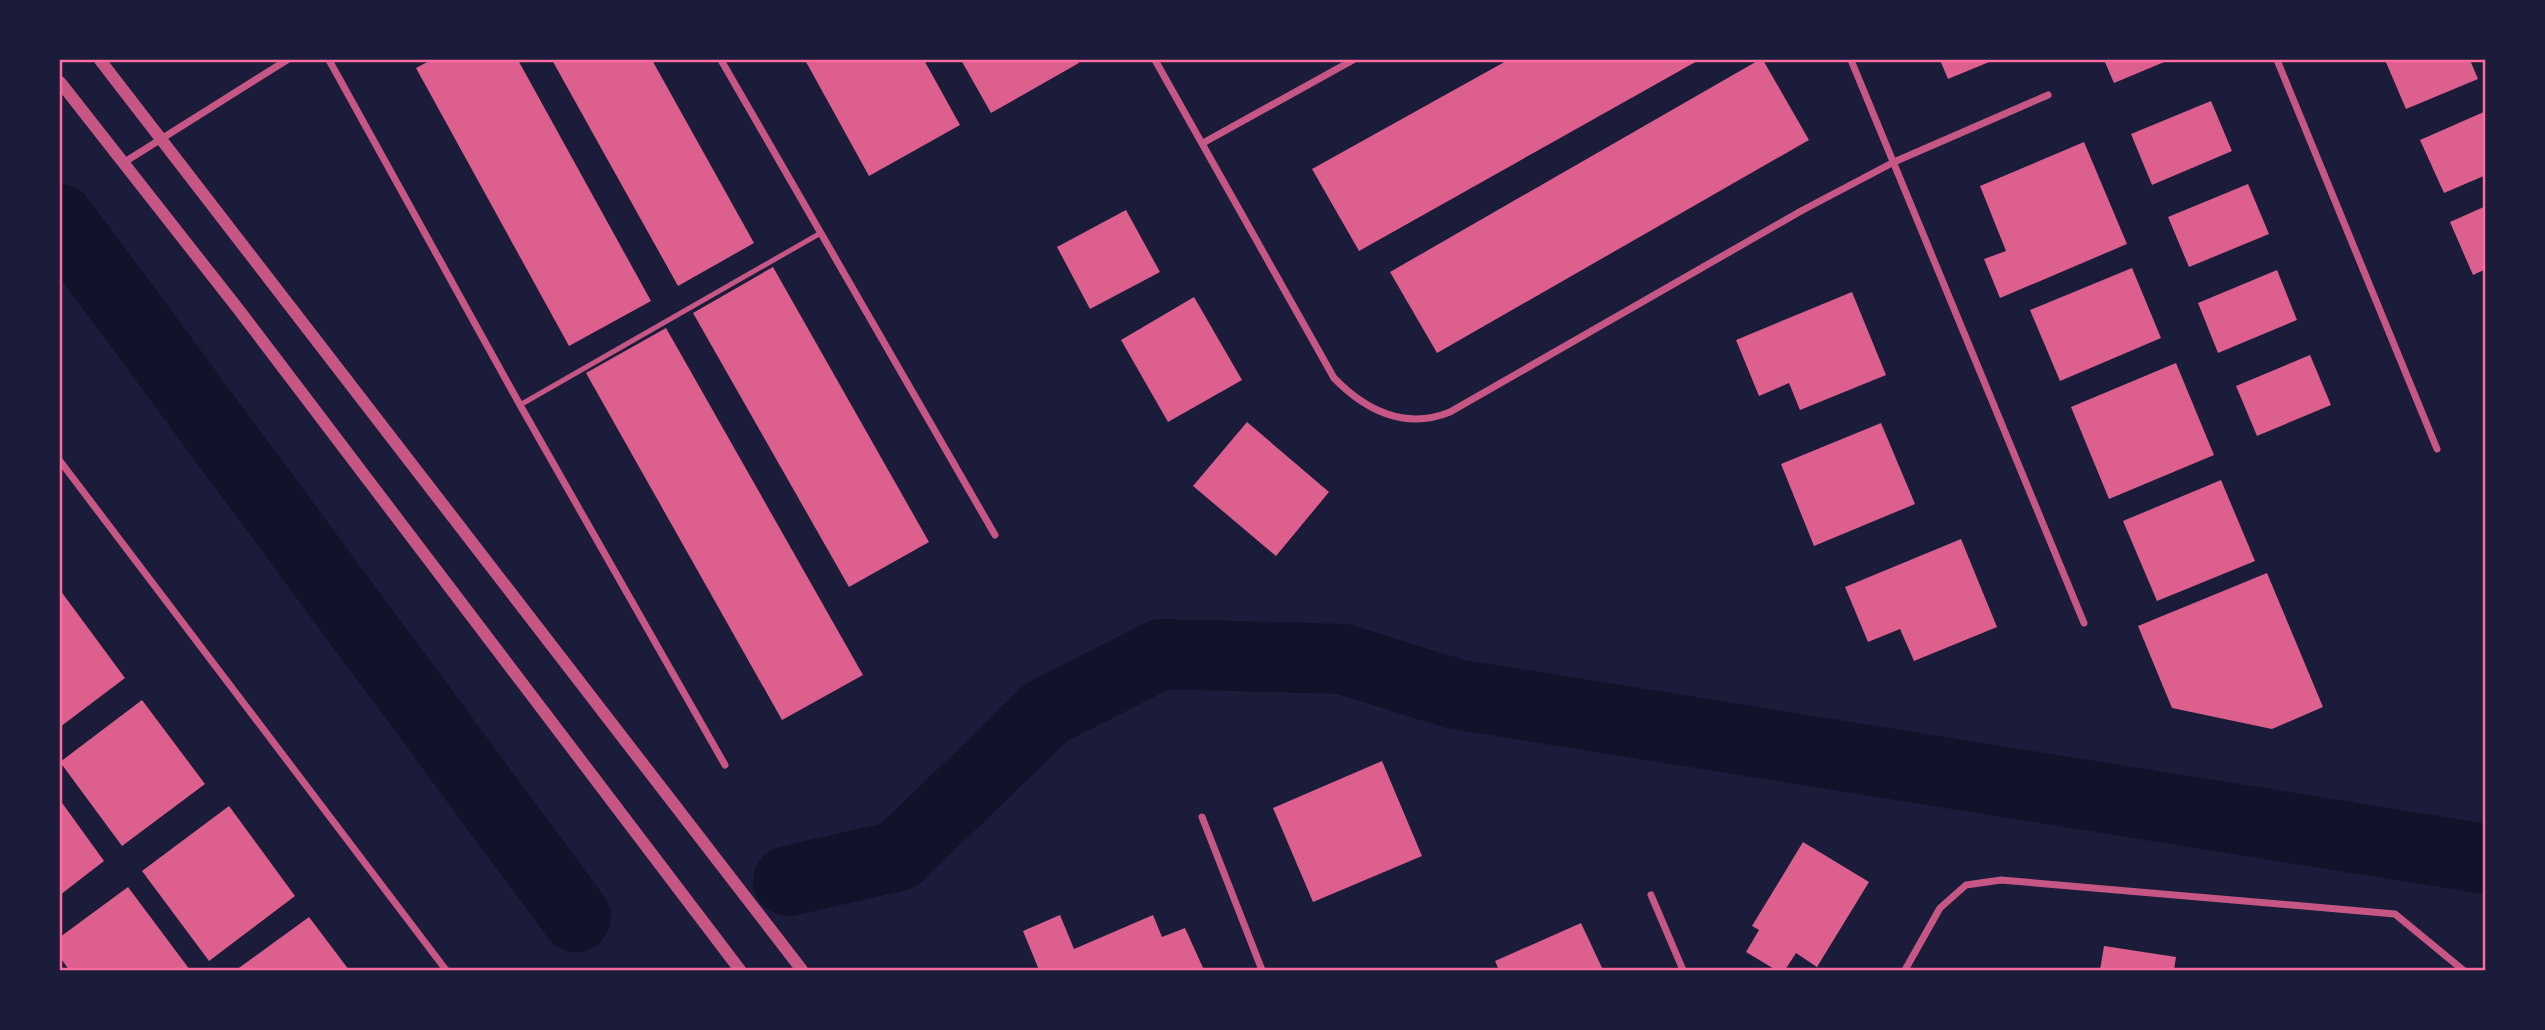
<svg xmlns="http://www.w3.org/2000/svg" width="2545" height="1030" viewBox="0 0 2545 1030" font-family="'Noto Sans',sans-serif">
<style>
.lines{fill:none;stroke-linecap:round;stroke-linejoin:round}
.river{stroke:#12122b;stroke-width:70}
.building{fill:#dd5f8e}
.service{stroke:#c65784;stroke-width:5}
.minor{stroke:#c65784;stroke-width:7}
.tertiary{stroke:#c65784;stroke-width:12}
.neatline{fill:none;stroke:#ff6b9d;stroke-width:2.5}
</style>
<rect width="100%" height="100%" fill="#1b1b3a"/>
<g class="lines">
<g class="river">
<polyline points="60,219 576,917"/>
<polyline points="788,881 898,856 1047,712 1161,654 1343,659 1455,694 2486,859"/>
</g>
</g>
<g class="building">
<polygon points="431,60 518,60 651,301 569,346 416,68"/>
<polygon points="552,60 652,60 754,243 678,286"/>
<polygon points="805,60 924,60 960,125 869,176"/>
<polygon points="961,60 1077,60 1079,63 991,113"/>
<polygon points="1508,60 1699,60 1359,251 1312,169"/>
<polygon points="1759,60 1763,60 1809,140 1437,353 1390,272"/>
<polygon points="1940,60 1994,60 1948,79"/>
<polygon points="2104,60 2169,60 2114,83"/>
<polygon points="2385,60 2470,60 2478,79 2406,109"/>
<polygon points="2211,101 2232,151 2152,185 2131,134"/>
<polygon points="2486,111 2486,175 2444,193 2420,140"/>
<polygon points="2084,142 2127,244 2000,298 1984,259 2006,251 1980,186"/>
<polygon points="2248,184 2269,234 2189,267 2168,217"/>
<polygon points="2486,206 2486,269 2473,275 2450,222"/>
<polygon points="1126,210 1160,272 1090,309 1057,247"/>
<polygon points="773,267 929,542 849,587 693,313"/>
<polygon points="2132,268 2161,338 2060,381 2030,310"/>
<polygon points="2277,270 2297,320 2218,353 2198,303"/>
<polygon points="1852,292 1886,375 1800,410 1789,383 1759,396 1736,340"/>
<polygon points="1194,297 1242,380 1168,422 1121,340"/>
<polygon points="666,328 863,675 782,720 586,373"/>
<polygon points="2310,355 2331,405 2257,436 2236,386"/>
<polygon points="2176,363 2214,455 2109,499 2071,407"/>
<polygon points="1247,422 1329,492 1276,556 1193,486"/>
<polygon points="1881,423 1915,504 1814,546 1781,464"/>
<polygon points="2221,480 2255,561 2157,601 2123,521"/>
<polygon points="1961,539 1997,627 1914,661 1900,629 1868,642 1845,587"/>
<polygon points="2267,573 2323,707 2272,729 2172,708 2138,626"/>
<polygon points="60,590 125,678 60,727"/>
<polygon points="142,700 205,784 122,846 60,762"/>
<polygon points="1382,761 1422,856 1313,902 1273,808"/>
<polygon points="60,800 104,861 60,895"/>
<polygon points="229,806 295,896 209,961 142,871"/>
<polygon points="1803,842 1869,882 1817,967 1796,953 1785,970 1776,970 1746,952 1759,930 1752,926"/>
<polygon points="128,887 190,970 69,970 60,957 60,937"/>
<polygon points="1060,915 1074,949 1153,915 1162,937 1185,928 1204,970 1039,970 1023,931"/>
<polygon points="309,917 349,970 236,970"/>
<polygon points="1581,923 1603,970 1499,970 1495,961"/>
<polygon points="2104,946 2176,957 2174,970 2100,970"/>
</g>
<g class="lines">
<polyline class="service" points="520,405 819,234"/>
<g class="minor">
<polyline points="329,60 520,405 725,765"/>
<polyline points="721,60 995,535"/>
<path d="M1155,60L1334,378C1366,411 1406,430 1450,412L1801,211L1894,162L2048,95"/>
<polyline points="1851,60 2084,623"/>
<polyline points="2277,60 2437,449"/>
<polyline points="1203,143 1353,60"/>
<polyline points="123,163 287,60"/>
<polyline points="60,461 446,970"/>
<polyline points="1202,817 1262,970"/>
<polyline points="1651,895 1683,970"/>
<polyline points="1905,970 1940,908 1966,885 2001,880 2395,914 2463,970"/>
</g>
<g class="tertiary">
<polyline points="100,60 802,970"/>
<polyline points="60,82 239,310 740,970"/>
</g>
</g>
<rect width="2545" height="1030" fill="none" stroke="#1b1b3a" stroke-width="122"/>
<rect x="61" y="61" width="2423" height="908" class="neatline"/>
</svg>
